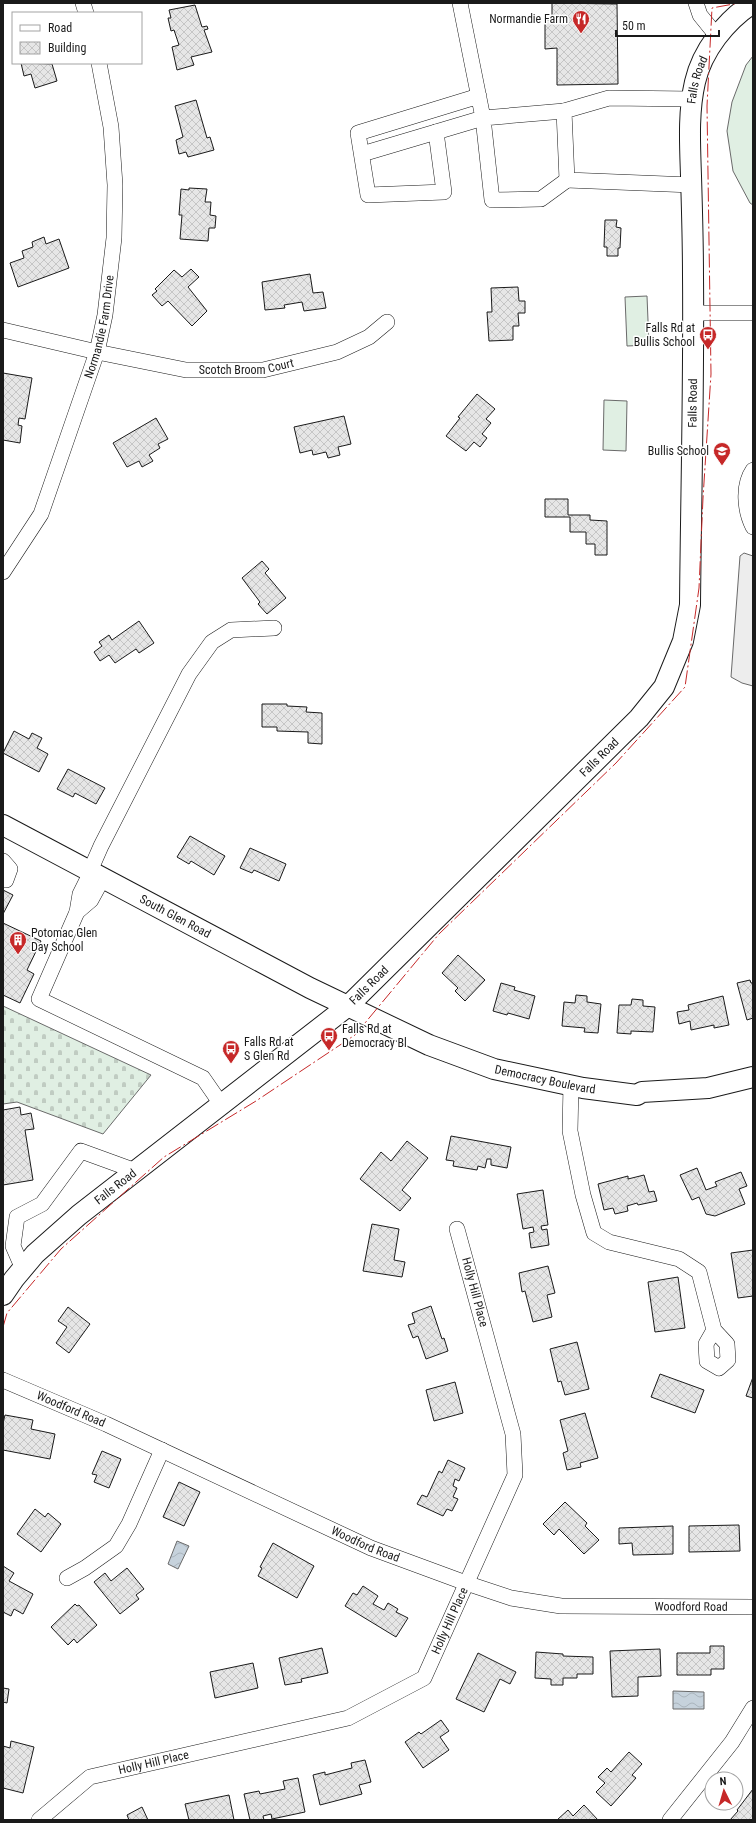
<svg xmlns="http://www.w3.org/2000/svg" width="756" height="1823" viewBox="0 0 756 1823" font-family="'Roboto Condensed',sans-serif">
<style>
.cemetery{fill:url(#cemetery-stones);stroke:#6a6a6a}
.pitch{fill:#e0efe3;stroke:#6a6a6a}
.parking{fill:#ededed;stroke:#6a6a6a}
.water{fill:url(#water-waves);stroke:#6a6a6a}
.building{fill:url(#building-cross-hatch);stroke:#1a1a1a}
.lines{fill:none;stroke-linecap:round;stroke-linejoin:round}
.minor-casing{stroke:#1a1a1a;stroke-width:16}
.major-casing{stroke:#1a1a1a;stroke-width:22}
.minor{stroke:#fff;stroke-width:15}
.major{stroke:#fff;stroke-width:20}
.power{stroke:#c62828;stroke-width:1;stroke-dasharray:14 3 2 3;stroke-linecap:butt}
.labels{text-anchor:middle;dominant-baseline:central;stroke-width:3;stroke-linejoin:round;paint-order:stroke}
.poi-label{font-size:12px;fill:#1a1a1a;stroke:#fff;text-anchor:end}
.street-label{font-size:12px;fill:#1a1a1a;stroke:#fff}
</style>
<defs>
<pattern id="cemetery-stones" width="16" height="16" patternUnits="userSpaceOnUse"><rect width="16" height="16" fill="#e0efe3"/><path d="M2 7V4a2 2 0 0 1 4 0v3zM10 15v-3a2 2 0 0 1 4 0v3z" fill="#c0ccc2"/></pattern>
<pattern id="water-waves" width="16" height="10" patternUnits="userSpaceOnUse"><rect width="16" height="10" fill="#c6d2dc"/><path d="M0 5q4-4 8 0t8 0" fill="none" stroke="#aab4bc"/></pattern>
<pattern id="building-cross-hatch" width="8" height="8" patternUnits="userSpaceOnUse"><rect width="8" height="8" fill="#e6e6e6"/><path d="M0 0l8 8M0 8l8-8" fill="none" stroke="#c5c5c5"/></pattern>
</defs>
<rect width="100%" height="100%" fill="#fff"/>
<polygon class="cemetery" points="3,1006 151,1075 103,1134 17,1102 3,1104"/>
<g class="pitch">
<polygon points="753,56 753,205 750,203 733,171 727,131 732,102 746,65"/>
<polygon points="647,296 649,345 627,346 625,297"/>
<polygon points="604,400 627,401 626,451 603,450"/>
</g>
<polygon class="parking" points="744,553 753,556 753,686 742,683 731,677 740,556"/>
<g class="water">
<polygon points="177,1541 189,1546 178,1569 168,1564"/>
<polygon points="673,1691 704,1692 704,1709 673,1709"/>
</g>
<g class="building">
<polygon points="552,3 617,4 618,84 557,85 557,48 545,49 545,20 552,20"/>
<polygon points="195,5 202,27 207,26 208,29 204,30 212,52 191,57 194,65 177,70 172,47 179,45 174,30 171,31 168,18 171,18 169,10"/>
<polygon points="21,63 52,64 57,81 35,88 31,74 24,76"/>
<polygon points="196,100 207,138 210,137 214,150 188,157 186,152 179,154 176,140 183,137 175,106"/>
<polygon points="189,188 207,189 205,202 211,202 210,215 216,216 215,228 209,228 208,241 180,239 182,215 179,215 181,189 189,190"/>
<polygon points="605,220 617,220 616,227 621,228 620,248 618,248 618,256 607,256 607,247 604,247"/>
<polygon points="44,237 46,244 59,239 69,268 18,287 10,263 24,258 22,251 33,247 32,242"/>
<polygon points="191,269 199,277 188,287 207,311 192,326 168,301 162,306 152,295 157,291 155,289 174,270 182,277"/>
<polygon points="310,274 313,293 323,292 326,308 304,311 302,302 284,305 285,308 265,310 262,282"/>
<polygon points="518,287 519,301 525,301 525,313 518,313 519,326 513,326 513,340 489,341 487,312 492,312 491,288"/>
<polygon points="3,373 32,378 25,419 19,418 18,425 22,426 20,443 3,440"/>
<polygon points="477,394 495,409 486,419 491,423 482,434 487,438 480,447 474,442 466,451 446,436 460,418 458,417"/>
<polygon points="344,416 351,444 338,447 340,455 328,458 326,452 313,455 312,450 300,453 294,427"/>
<polygon points="156,418 168,439 158,444 160,448 149,455 153,461 142,467 139,461 127,467 113,443"/>
<polygon points="545,499 568,499 568,515 590,515 590,520 607,521 607,555 595,555 595,544 586,544 586,532 570,532 570,517 545,517"/>
<polygon points="262,561 269,569 265,573 286,598 267,614 258,604 260,602 242,578"/>
<polygon points="139,621 154,643 139,653 136,649 115,663 109,655 100,661 94,652 102,646 99,642 109,635 112,640"/>
<polygon points="262,704 287,704 287,706 307,707 306,712 322,713 322,744 308,743 308,732 277,731 277,727 262,727"/>
<polygon points="14,731 29,739 32,733 42,738 37,748 48,754 39,772 3,753"/>
<polygon points="68,769 105,788 96,804 75,793 73,797 57,789"/>
<polygon points="190,836 225,856 214,875 191,861 189,864 177,857"/>
<polygon points="250,848 286,864 279,881 254,870 252,873 240,868"/>
<polygon points="3,890 13,895 3,914"/>
<polygon points="3,923 41,941 27,970 34,974 20,1003 3,995"/>
<polygon points="458,955 485,980 465,1001 455,991 458,988 442,973"/>
<polygon points="750,980 751,983 753,983 753,1018 747,1020 737,983"/>
<polygon points="501,983 515,987 514,990 535,996 529,1019 508,1013 507,1015 493,1011"/>
<polygon points="576,995 587,996 587,1002 601,1004 598,1033 584,1032 585,1028 562,1026 564,1002 575,1003"/>
<polygon points="723,996 729,1025 714,1028 714,1025 691,1030 690,1021 679,1024 677,1012 689,1010 688,1005"/>
<polygon points="632,999 643,1000 643,1006 655,1007 653,1032 631,1031 631,1034 617,1033 619,1005 631,1005"/>
<polygon points="20,1107 21,1115 31,1113 34,1129 25,1130 33,1180 3,1185 3,1110"/>
<polygon points="451,1136 511,1147 507,1168 491,1165 491,1159 487,1159 485,1168 478,1166 477,1170 453,1166 454,1161 446,1160"/>
<polygon points="407,1141 428,1158 402,1190 411,1198 400,1211 360,1179 381,1152 391,1161"/>
<polygon points="697,1168 706,1190 717,1186 715,1182 741,1172 747,1186 739,1189 745,1204 715,1216 706,1214 699,1197 692,1200 680,1175"/>
<polygon points="644,1175 649,1192 654,1191 657,1201 638,1205 637,1203 627,1206 628,1211 615,1214 613,1208 604,1210 598,1184 628,1176 628,1179"/>
<polygon points="543,1190 548,1225 541,1226 542,1230 547,1229 549,1245 531,1248 529,1233 534,1232 533,1227 523,1229 517,1194"/>
<polygon points="372,1224 399,1229 394,1260 405,1262 402,1277 363,1271"/>
<polygon points="753,1250 753,1296 738,1298 731,1253"/>
<polygon points="548,1266 555,1293 547,1295 552,1317 533,1322 525,1291 522,1292 519,1273"/>
<polygon points="678,1277 685,1328 655,1332 648,1282"/>
<polygon points="431,1306 442,1339 444,1338 448,1351 426,1359 418,1336 413,1338 408,1325 415,1323 412,1313"/>
<polygon points="68,1307 90,1324 69,1353 56,1343 67,1327 58,1321"/>
<polygon points="577,1342 589,1389 565,1395 561,1381 558,1382 550,1349"/>
<polygon points="660,1374 704,1390 695,1413 651,1397"/>
<polygon points="753,1377 753,1398 746,1396"/>
<polygon points="455,1382 463,1413 434,1421 426,1390"/>
<polygon points="585,1413 598,1458 580,1463 581,1467 567,1470 563,1453 568,1451 560,1420"/>
<polygon points="5,1415 33,1420 31,1429 55,1434 50,1459 3,1450 3,1423"/>
<polygon points="102,1451 121,1459 109,1488 94,1482 97,1475 92,1474"/>
<polygon points="448,1460 465,1468 459,1481 455,1479 453,1486 457,1488 453,1497 458,1499 452,1511 447,1509 443,1516 417,1504 422,1495 427,1497 439,1471 442,1473"/>
<polygon points="179,1482 200,1492 184,1526 163,1517"/>
<polygon points="565,1502 587,1523 585,1526 599,1540 584,1554 559,1529 554,1535 543,1524"/>
<polygon points="35,1509 45,1517 48,1513 61,1524 41,1552 17,1534"/>
<polygon points="739,1525 740,1551 689,1552 689,1526"/>
<polygon points="673,1526 673,1554 633,1555 632,1543 619,1544 619,1528"/>
<polygon points="273,1543 314,1566 297,1598 258,1576 262,1568 260,1567"/>
<polygon points="3,1566 14,1573 9,1581 33,1594 23,1614 14,1609 11,1616 3,1612"/>
<polygon points="127,1568 144,1589 136,1595 139,1599 120,1614 94,1582 105,1573 111,1581"/>
<polygon points="363,1586 378,1596 373,1604 384,1610 388,1603 398,1609 396,1612 408,1618 396,1637 345,1606 353,1593 357,1595"/>
<polygon points="75,1604 77,1606 79,1605 97,1625 77,1643 74,1639 68,1645 51,1627"/>
<polygon points="710,1646 724,1646 724,1669 711,1669 711,1675 677,1675 677,1653 710,1653"/>
<polygon points="322,1648 328,1673 301,1679 302,1682 285,1685 279,1658"/>
<polygon points="660,1649 661,1676 638,1677 638,1696 612,1697 610,1651"/>
<polygon points="536,1652 563,1654 563,1656 593,1657 593,1674 577,1674 577,1678 563,1678 563,1685 551,1685 551,1679 535,1678"/>
<polygon points="478,1653 516,1672 510,1684 500,1679 484,1712 456,1699"/>
<polygon points="253,1663 258,1688 215,1698 210,1672"/>
<polygon points="3,1688 9,1689 7,1703 3,1702"/>
<polygon points="441,1720 449,1731 440,1737 449,1750 423,1768 405,1742 419,1732 421,1734"/>
<polygon points="11,1741 34,1747 23,1793 3,1788 3,1746 10,1748"/>
<polygon points="629,1752 642,1764 632,1775 636,1778 611,1806 596,1792 605,1783 598,1777 607,1768 611,1772"/>
<polygon points="365,1760 371,1782 359,1785 362,1794 320,1805 313,1775 325,1772 325,1775 352,1768 351,1763"/>
<polygon points="298,1778 305,1812 272,1819 271,1814 263,1816 264,1820 250,1820 244,1794 259,1791 260,1794 285,1789 283,1781"/>
<polygon points="753,1789 753,1820 730,1820 738,1811 737,1810"/>
<polygon points="229,1795 234,1820 189,1820 185,1804"/>
<polygon points="584,1805 598,1820 557,1820 568,1810 573,1816"/>
<polygon points="142,1807 148,1820 129,1820 127,1815"/>
</g>
<g class="lines">
<defs>
<g id="minor">
<polyline points="83,3 86,13"/>
<polyline points="460,3 483,118 436,132 444,192 368,195 358,133 479,96"/>
<polyline points="696,3 700,15 717,36"/>
<polyline points="564,111 483,118 492,200 541,199 567,180"/>
<polyline points="362,154 436,132"/>
<polyline points="692,185 567,180 564,111 609,98 692,99"/>
<polyline points="694,313 753,313"/>
<path id="s1" d="M3,330L97,352L186,370H263L337,352L369,337L387,322"/>
<path d="M753,470C742,486 745,511 753,527"/>
<path id="s2" d="M3,572L41,514L97,352L105,315L114,238L115,185L111,127L99,63"/>
<polyline points="3,861 10,869 6,880 3,880"/>
<polyline points="90,871 101,846 189,674 212,642 231,630 274,628"/>
<polyline points="91,872 80,894 77,912 39,999 203,1078 221,1104"/>
<polyline points="77,912 91,900 103,878"/>
<polyline points="571,1085 570,1131 583,1195 594,1233 609,1242 679,1259 699,1272 714,1330 706,1344 707,1361 719,1368 728,1360 727,1344 714,1330"/>
<polyline points="23,1269 13,1246 17,1217 42,1204 81,1151 136,1171"/>
<path id="s3" d="M3,1380L106,1424L371,1548L466,1583L511,1598L561,1606L753,1607"/>
<polyline points="67,1578 85,1568 116,1546 129,1524 162,1450"/>
<path id="s4" d="M39,1820L90,1777L348,1718L424,1678L515,1475L513,1434L457,1229"/>
<polyline points="670,1820 732,1742 753,1708"/>
</g>
<g id="major">
<path id="s5" d="M3,825L310,988L429,1045L494,1069L583,1088L637,1095L642,1092L708,1088L753,1077"/>
<path id="s6" d="M3,1295L14,1279L35,1254L79,1215L348,1006L639,718L664,687L683,641L690,605C691,495 694,385 693,276C693,242 692,209 691,176C690,145 688,112 695,82C702,51 726,20 753,3"/>
</g>
</defs>
<use href="#minor" class="minor-casing"/>
<use href="#major" class="major-casing"/>
<use href="#minor" class="minor"/>
<use href="#major" class="major"/>
<polyline class="power" points="3,1327 7,1313 61,1249 164,1157 256,1101 355,1035 439,934 616,763 685,687 699,588 703,498 711,374 707,106 712,8 739,3"/>
</g>
<defs>
<symbol id="restaurant-pin" viewBox="-11 -11 22 30"><path d="M0 17L-7.5 6A9.5 9.5 0 1 1 7.5 6Z" fill="#c62828" stroke="#fff"/><path d="M-5-6h1v4h1v-4h1v4h1v-4h1v5L-1.5 .5V6h-2V.5L-5-1ZM5-6V6H3V1.5H1.5Q1.5-4 5-6Z" fill="#fff"/></symbol>
<symbol id="bus-pin" viewBox="-11 -11 22 30"><path d="M0 17L-7.5 6A9.5 9.5 0 1 1 7.5 6Z" fill="#c62828" stroke="#fff"/><path d="M-5-6H5V4H4V6H2V4H-2V6H-4V4H-5ZM-3.5-4V0h7V-4ZM-3.5 1.2v1.5H-2V1.2ZM2 1.2v1.5H3.5V1.2Z" fill="#fff"/></symbol>
<symbol id="school-pin" viewBox="-11 -11 22 30"><path d="M0 17L-7.5 6A9.5 9.5 0 1 1 7.5 6Z" fill="#c62828" stroke="#fff"/><path d="M0-5L7-2L0 1L-7-2ZM-4 1L0 2.5L4 1V4Q0 6-4 4Z" fill="#fff"/></symbol>
<symbol id="building-pin" viewBox="-11 -11 22 30"><path d="M0 17L-7.5 6A9.5 9.5 0 1 1 7.5 6Z" fill="#c62828" stroke="#fff"/><path d="M-4-6H4V6H1V3H-1V6H-4ZM-2.5-4.3h1.7v1.8h-1.7ZM.8-4.3h1.7v1.8H.8ZM-2.5-1h1.7V.8h-1.7ZM.8-1h1.7V.8H.8Z" fill="#fff"/></symbol>
</defs>
<g fill-rule="evenodd">
<use href="#restaurant-pin" x="571" y="9" width="20" height="27"/>
<use href="#bus-pin" x="698" y="325" width="20" height="27"/>
<use href="#school-pin" x="712" y="441" width="20" height="27"/>
<use href="#building-pin" x="8" y="930" width="20" height="27"/>
<use href="#bus-pin" x="319" y="1026" width="20" height="27"/>
<use href="#bus-pin" x="221" y="1039" width="20" height="27"/>
</g>
<g class="labels">
<g class="poi-label">
<text x="568" y="19">Normandie Farm</text>
<text x="695" y="328">Falls Rd at<tspan x="695" dy="14">Bullis School</tspan></text>
<text x="709" y="451">Bullis School</text>
<text x="31" y="933" text-anchor="start">Potomac Glen<tspan x="31" dy="14">Day School</tspan></text>
<text x="342" y="1029" text-anchor="start">Falls Rd at<tspan x="342" dy="14">Democracy Bl</tspan></text>
<text x="244" y="1042" text-anchor="start">Falls Rd at<tspan x="244" dy="14">S Glen Rd</tspan></text>
</g>
<g class="street-label">
<text stroke="none"><textPath href="#s6" startOffset="1513">Falls Road</textPath></text>
<text stroke="none"><textPath href="#s2" startOffset="266">Normandie Farm Drive</textPath></text>
<text stroke="none"><textPath href="#s1" startOffset="248">Scotch Broom Court</textPath></text>
<text stroke="none"><textPath href="#s6" startOffset="1189">Falls Road</textPath></text>
<text stroke="none"><textPath href="#s6" startOffset="805">Falls Road</textPath></text>
<text stroke="none"><textPath href="#s5" startOffset="195">South Glen Road</textPath></text>
<text stroke="none"><textPath href="#s6" startOffset="481">Falls Road</textPath></text>
<text stroke="none"><textPath href="#s5" startOffset="601">Democracy Boulevard</textPath></text>
<text stroke="none"><textPath href="#s6" startOffset="157">Falls Road</textPath></text>
<text transform="translate(475 1292) rotate(75)">Holly Hill Place</text>
<text stroke="none"><textPath href="#s3" startOffset="74">Woodford Road</textPath></text>
<text stroke="none"><textPath href="#s3" startOffset="398">Woodford Road</textPath></text>
<text stroke="none"><textPath href="#s3" startOffset="734">Woodford Road</textPath></text>
<text stroke="none"><textPath href="#s4" startOffset="480">Holly Hill Place</textPath></text>
<text stroke="none"><textPath href="#s4" startOffset="132">Holly Hill Place</textPath></text>
</g>
</g>
<rect width="756" height="1823" fill="none" stroke="#1a1a1a" stroke-width="8"/>
<rect x="12" y="12" width="130" height="52" fill="#ffffff" stroke="#a3a3a3"/>
<rect x="20" y="25" width="20" height="6" fill="#ffffff" stroke="#a3a3a3"/>
<text x="48" y="32" font-size="12" fill="#1a1a1a">Road</text>
<rect x="20" y="42" width="20" height="12" fill="url(#building-cross-hatch)" stroke="#a3a3a3"/>
<text x="48" y="52" font-size="12" fill="#1a1a1a">Building</text>
<g transform="translate(724 1791) rotate(355)"><circle r="19" fill="#ffffff" stroke="#a3a3a3"/>
<path d="M0-3L7 15L0 10L-7 15Z" fill="#c62828"/>
<text y="-6" font-size="11" font-weight="bold" text-anchor="middle" fill="#1a1a1a">N</text>
</g>
<path d="M616 30v6h103v-6" fill="none" stroke="#1a1a1a" stroke-width="2"/>
<text x="622" y="30" font-size="12" fill="#1a1a1a" stroke="#ffffff" stroke-width="3" paint-order="stroke">50 m</text>
</svg>
